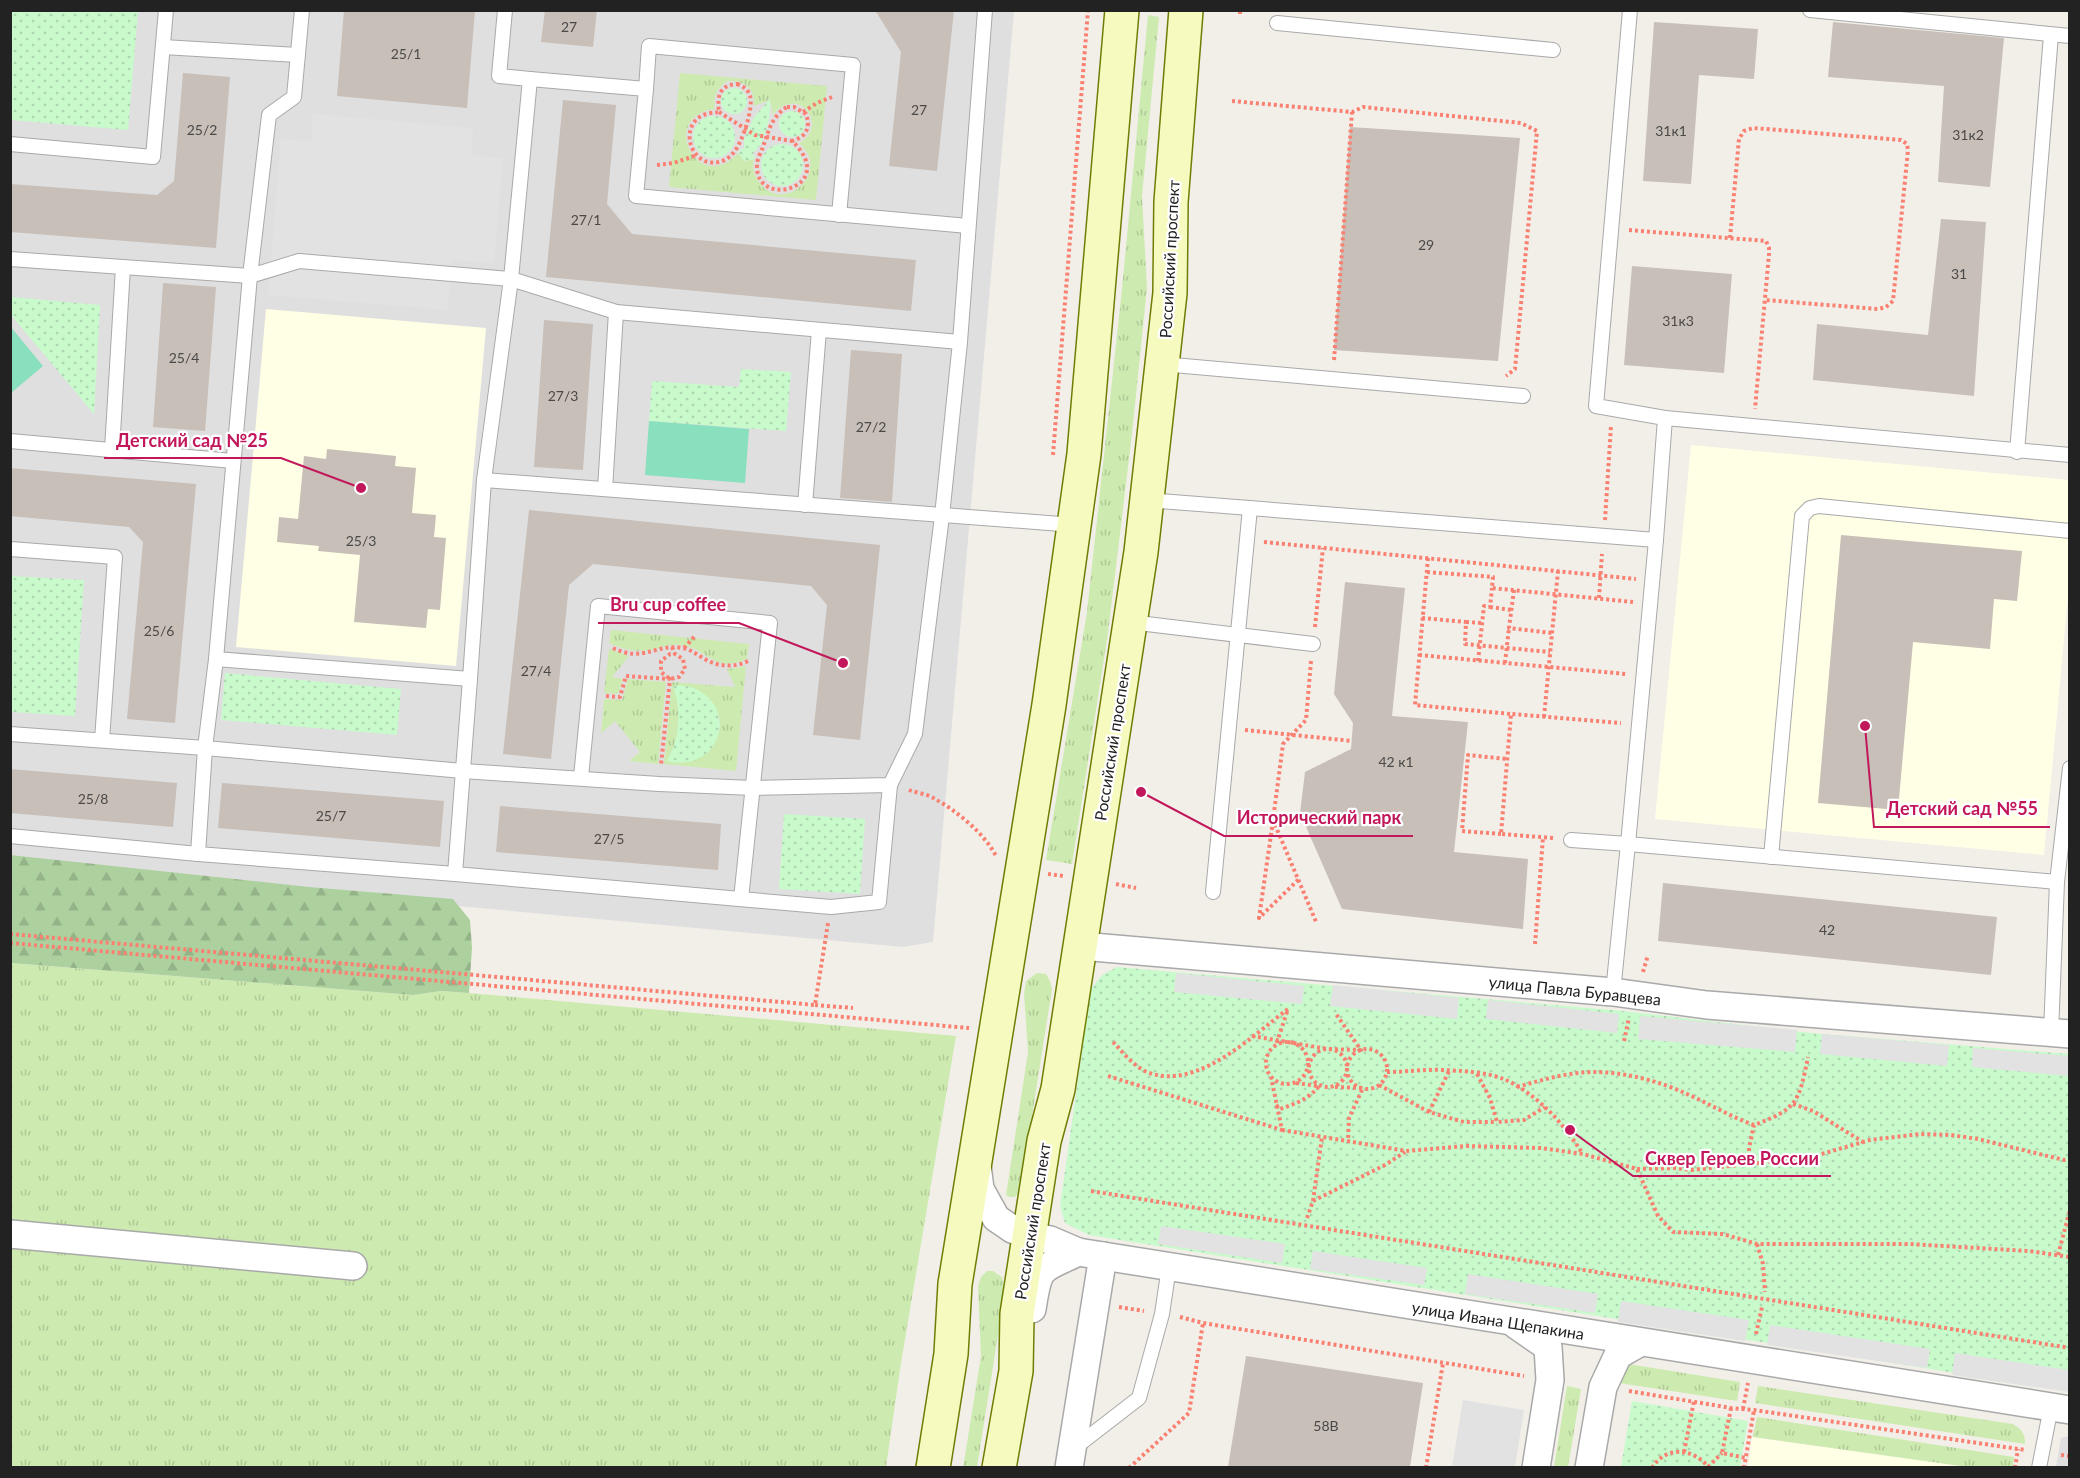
<svg xmlns="http://www.w3.org/2000/svg" width="2080" height="1478" viewBox="0 0 2080 1478" font-family="Lato,sans-serif">
<style>
.residential{fill:#e0dfdf}
.education{fill:#ffffe5}
.grass{fill:url(#grass-tufts);fill-rule:evenodd}
.forest{fill:url(#forest-firs)}
.park{fill:url(#park-dots)}
.pitch{fill:#88e0be}
.parking{fill:#e2e2e2}
.building{fill:#c7bfb8}
.lines{fill:none;stroke-linecap:round;stroke-linejoin:round}
.service-casing{stroke:#a9a9a9;stroke-width:16}
.minor-casing{stroke:#a9a9a9;stroke-width:30}
.secondary-casing{stroke:#707d05;stroke-width:36}
.path{stroke:#fa8072;stroke-width:4;stroke-dasharray:3 3;stroke-linecap:butt}
.service{stroke:#fff;stroke-width:14}
.minor{stroke:#fff;stroke-width:27}
.secondary{stroke:#f7fabf;stroke-width:33}
.labels{text-anchor:middle;dominant-baseline:central;stroke-width:4.5;stroke-linejoin:round;paint-order:stroke}
.number-label{font-size:14px;fill:#4b4948}
.street-label{font-size:16px;fill:#222;stroke:#fff}
.leader{fill:none;stroke:#c2185b;stroke-width:2}
.callout-dot{fill:#c2185b;stroke:#fff;stroke-width:2}
.callout-label{font-size:18px;text-anchor:middle;font-weight:bold;fill:#c2185b;stroke:#fff;stroke-width:4.5;stroke-linejoin:round;paint-order:stroke}
</style>
<defs>
<pattern id="grass-tufts" width="24" height="20" patternUnits="userSpaceOnUse" patternTransform="scale(1.5)"><rect width="24" height="20" fill="#cdebb0"/><path d="M3 7l-1-3M5 7V3M7 7l1-3M15 17l-1-3M17 17v-4M19 17l1-3" fill="none" stroke="#b0c997"/></pattern>
<pattern id="forest-firs" width="22" height="20" patternUnits="userSpaceOnUse" patternTransform="scale(1.5)"><rect width="22" height="20" fill="#add19e"/><path d="M5 1l3.5 6h-7zM16 11l3.5 6h-7z" fill="#95b388"/></pattern>
<pattern id="park-dots" width="8" height="8" patternUnits="userSpaceOnUse" patternTransform="scale(1.5)"><rect width="8" height="8" fill="#c8facc"/><path d="M2 2h.1M6 6h.1" fill="none" stroke="#acd6af" stroke-width="1.8" stroke-linecap="round"/></pattern>
</defs>
<rect width="100%" height="100%" fill="#f2efe9"/>
<g class="residential">
<polygon points="10,11 1014,11 933,942 903,947 11,865"/>
<polygon points="2069,1436 2069,1467 2056,1467 2061,1438"/>
</g>
<g class="education">
<polygon points="266,309 486,328 456,666 236,647"/>
<polygon points="1691,445 2069,480 2069,586 2044,855 1655,819"/>
<polygon points="1752,1437 1968,1467 1748,1468"/>
</g>
<g class="grass">
<polygon points="1148,15 1159,17 1142,196 1147,288 1132,434 1108,633 1072,864 1046,860 1087,612 1122,289"/>
<path d="M680,73L827,86L816,200L669,187ZM728,81C745,80 755,89 754,106L770,100L773,115C797,83 831,126 799,143C833,173 782,216 759,182C754,175 752,167 754,159L744,161L738,153C698,197 657,116 715,109C713,95 717,88 728,81Z"/>
<path d="M611,630L749,644L747,659C714,674 706,648 682,645C671,643 664,647 655,649C638,653 624,650 609,643Z"/>
<polygon points="609,649 629,656 612,677 623,679 618,694 604,693"/>
<path d="M746,666L736,771L664,764L672,682L735,687L727,669ZM673,686L719,716L720,726L718,737L673,749C681,728 681,707 673,686Z"/>
<polygon points="628,679 666,682 658,764 629,761 640,752 615,721 601,733 604,699 622,700"/>
<polygon points="10,963 413,995 441,991 469,993 956,1036 901,1363 886,1467 11,1467"/>
<polygon points="1037,973 1046,974 1050,981 1052,989 1020,1192 1015,1197 1010,1197 1006,1195 1028,1052 1024,994 1026,981"/>
<polygon points="987,1271 993,1271 1002,1277 1005,1291 977,1467 963,1468 981,1356 978,1286 981,1277"/>
<polygon points="1628,1364 1740,1382 1737,1401 1619,1383"/>
<polygon points="1567,1386 1581,1389 1568,1467 1554,1467"/>
<path d="M1758,1386L2013,1424C2022,1430 2025,1433 2025,1444L1755,1403Z"/>
<polygon points="1757,1417 2014,1457 2013,1467 1968,1467 1753,1437"/>
</g>
<polygon class="forest" points="10,855 309,887 453,899 470,920 472,948 469,993 441,991 413,995 11,963"/>
<g class="park">
<polygon points="10,11 138,11 128,130 11,120"/>
<circle cx="734" cy="101" r="13"/>
<path d="M770,99C772,115 765,144 753,153L755,159L744,161L738,152L744,148V139L754,117Z"/>
<circle cx="792" cy="124" r="13"/>
<circle cx="714" cy="137" r="21"/>
<circle cx="782" cy="165" r="21"/>
<polygon points="11,297 100,305 94,414 11,315"/>
<polygon points="741,369 791,372 786,431 649,421 652,381 739,387"/>
<polygon points="11,576 84,580 75,716 11,712"/>
<polygon points="225,673 401,689 397,735 221,720"/>
<path d="M681,685C742,694 726,775 667,761C680,737 682,712 673,686Z"/>
<polygon points="784,814 865,819 860,894 779,889"/>
<polygon points="1117,967 1623,1011 1811,1033 2069,1054 2069,1391 1089,1235 1065,1223 1060,1206 1091,989 1102,975"/>
<polygon points="1632,1401 1748,1421 1740,1467 1621,1467"/>
</g>
<g class="pitch">
<polygon points="10,326 43,366 11,393 10,393"/>
<polygon points="649,421 749,429 745,483 645,475"/>
</g>
<g class="parking">
<polygon points="313,114 473,128 471,155 503,158 494,263 452,260 447,310 268,295 281,139 311,141"/>
<polygon points="1176,973 1304,986 1302,1004 1174,992"/>
<polygon points="1333,985 1459,998 1457,1019 1330,1006"/>
<polygon points="1488,1000 1619,1014 1617,1033 1486,1019"/>
<polygon points="1640,1016 1797,1030 1795,1052 1638,1039"/>
<polygon points="1822,1034 1949,1045 1947,1066 1820,1054"/>
<polygon points="1973,1048 2069,1056 2069,1076 1972,1067"/>
<polygon points="1161,1226 1285,1244 1282,1263 1158,1244"/>
<polygon points="1313,1251 1427,1268 1424,1285 1310,1269"/>
<polygon points="1468,1274 1598,1294 1595,1313 1465,1294"/>
<polygon points="1621,1301 1749,1320 1745,1341 1618,1322"/>
<polygon points="1770,1325 1930,1349 1927,1368 1767,1345"/>
<polygon points="1955,1353 2069,1370 2069,1392 1952,1375"/>
<polygon points="1463,1400 1524,1410 1515,1467 1452,1467"/>
</g>
<g class="building">
<polygon points="344,10 475,10 467,108 337,96"/>
<polygon points="545,10 597,10 593,47 541,42"/>
<polygon points="875,10 954,10 937,171 889,166 901,52"/>
<polygon points="1654,22 1758,29 1754,79 1699,75 1691,184 1643,181"/>
<polygon points="1833,22 2004,38 1990,187 1938,182 1944,86 1828,77"/>
<polygon points="183,73 230,77 216,248 10,232 10,184 157,195 174,181"/>
<polygon points="563,100 616,105 607,204 632,234 916,260 911,311 546,277"/>
<polygon points="1350,127 1520,138 1498,361 1334,350"/>
<polygon points="1941,219 1986,222 1974,396 1813,380 1817,324 1928,335"/>
<polygon points="1632,266 1732,274 1724,373 1624,365"/>
<polygon points="163,283 216,287 205,431 153,427"/>
<polygon points="544,320 593,324 583,470 534,467"/>
<polygon points="851,350 902,354 892,502 840,498"/>
<polygon points="327,449 396,456 395,466 416,468 412,513 436,515 434,537 446,538 440,610 428,609 426,628 354,622 360,555 318,551 319,546 277,542 279,517 298,519 304,456 326,459"/>
<polygon points="10,468 196,484 175,723 127,719 143,542 129,527 10,516"/>
<polygon points="529,510 880,545 860,740 813,735 827,605 811,586 593,564 569,585 551,759 503,754"/>
<polygon points="1841,535 2022,551 2017,601 1994,599 1990,649 1913,642 1898,810 1818,803"/>
<polygon points="1345,582 1405,588 1392,716 1468,722 1454,852 1528,859 1523,929 1342,909 1300,813 1305,772 1351,749 1353,723 1334,694"/>
<polygon points="10,769 177,783 173,827 10,813"/>
<polygon points="222,783 444,801 440,847 218,828"/>
<polygon points="500,806 721,824 718,870 496,852"/>
<polygon points="1663,883 1997,917 1991,975 1658,941"/>
<polygon points="1246,1356 1423,1383 1410,1467 1228,1467"/>
</g>
<g class="lines">
<defs>
<g id="service">
<polyline points="505,10 499,76 530,79 511,279 616,312 960,342"/>
<polyline points="1630,10 1596,406 1665,418"/>
<polyline points="1810,10 2070,36"/>
<polyline points="1277,23 1553,50"/>
<polyline points="163,47 298,55"/>
<polyline points="530,79 646,89 636,196 968,226"/>
<polyline points="646,89 649,46 853,65 839,215"/>
<polyline points="10,144 153,157 166,10"/>
<polyline points="10,259 250,276 299,261 511,279 484,480 470,679 216,659 250,276 269,115 294,97 302,10"/>
<polyline points="1162,364 1523,396"/>
<polyline points="10,441 233,461"/>
<polyline points="112,450 123,267"/>
<polyline points="2017,452 2051,35"/>
<polyline points="2070,455 1665,418 1656,540 1628,844 2057,882 2070,768"/>
<polyline points="484,480 1074,525"/>
<polyline points="605,489 616,312"/>
<polyline points="1147,500 1656,540"/>
<polyline points="805,505 819,330"/>
<polyline points="10,549 115,557 102,740"/>
<polyline points="1130,622 1313,644"/>
<polyline points="10,734 205,748 463,771 659,784 753,788 890,785 915,734 942,516 960,342 985,10"/>
<polyline points="581,777 598,606 770,623 741,899"/>
<polyline points="10,836 198,854 205,748 216,659"/>
<polyline points="1571,840 1628,844 1613,992"/>
<polyline points="198,854 455,874 470,679"/>
<polyline points="1771,857 1802,516 1810,508 1819,506 2070,531"/>
<polyline points="455,874 831,907 879,902 890,785"/>
<polyline points="1213,892 1250,508"/>
<polyline points="2051,1033 2057,882"/>
<polyline points="1073,1449 1139,1398 1162,1314 1169,1267"/>
<polyline points="2039,1468 2051,1407"/>
</g>
<g id="minor">
<polyline points="1081,946 1613,992 1707,1005 2070,1034"/>
<polyline points="977,1165 980,1189 996,1218 1012,1229 1030,1236 1050,1240 1078,1252 2070,1410"/>
<polyline points="10,1234 353,1266"/>
<path d="M1032,1309C1039,1263 1040,1271 1078,1252"/>
<polyline points="1516,1325 1548,1347 1550,1380 1536,1468"/>
<polyline points="1069,1468 1103,1256"/>
<polyline points="1589,1468 1603,1387 1618,1355 1641,1342"/>
</g>
<g id="secondary">
<polyline points="933,1468 951,1354 955,1284 1049,705 1084,454 1122,10"/>
<polyline points="999,1468 1016,1371 1017,1314 1044,1141 1058,1089 1141,552 1170,293 1171,202 1186,10"/>
</g>
</defs>
<use href="#service" class="service-casing"/>
<use href="#minor" class="minor-casing"/>
<use href="#secondary" class="secondary-casing"/>
<g class="path">
<polyline points="1240,14 1240,10"/>
<path d="M737,84C743,86 748,89 750,96C754,107 742,143 734,152C728,161 715,165 705,161C689,154 684,131 697,119C703,113 712,113 719,112C717,97 719,85 737,84Z"/>
<polyline points="1232,101 1352,112 1363,107 1521,123 1537,131 1515,369 1506,376"/>
<path d="M787,107H794L806,114C811,128 806,137 792,141C841,187 755,211 757,165C757,159 761,152 763,147C768,132 772,116 787,107Z"/>
<polyline points="719,112 755,135 792,141"/>
<polyline points="803,112 817,103 832,97"/>
<polyline points="657,165 674,163 697,155"/>
<polyline points="1629,230 1766,241 1769,248 1769,254 1755,409"/>
<polyline points="1730,238 1739,139 1744,131 1753,128 1901,140 1907,144 1908,150 1893,301 1886,307 1878,309 1765,300"/>
<polyline points="1334,360 1352,112"/>
<polyline points="1053,455 1088,10"/>
<polyline points="1605,520 1611,426"/>
<polyline points="1264,542 1636,579"/>
<polyline points="1428,558 1415,705 1511,714"/>
<polyline points="1427,572 1493,577 1492,588 1633,602"/>
<polyline points="1514,590 1509,628 1552,633"/>
<polyline points="1599,598 1602,554"/>
<polyline points="1490,607 1511,610"/>
<polyline points="1422,618 1466,622 1465,644 1550,652"/>
<polyline points="1466,622 1482,623"/>
<polyline points="1315,627 1323,548"/>
<polyline points="672,647 675,654 683,659 685,669 679,677 670,679 661,672 661,661 670,654 675,654"/>
<path d="M613,648C643,663 657,643 682,648C690,649 696,654 703,658C717,667 734,668 748,661"/>
<polyline points="684,648 696,635"/>
<polyline points="1419,655 1626,674"/>
<polyline points="1311,661 1306,720 1283,744 1273,820 1317,924"/>
<polyline points="1478,661 1484,606 1490,607 1492,588"/>
<polyline points="1505,663 1509,628"/>
<polyline points="606,696 620,697 626,676 670,679 661,765"/>
<polyline points="1544,717 1558,571"/>
<polyline points="1245,730 1352,741"/>
<path d="M909,790C917,793 928,794 935,799C957,811 985,834 996,856"/>
<polyline points="1273,821 1259,918 1299,879"/>
<polyline points="1501,834 1462,831 1468,755 1507,759"/>
<polyline points="1553,838 1501,834 1511,714 1621,723"/>
<polyline points="1048,874 1064,876"/>
<polyline points="1116,884 1136,888"/>
<polyline points="10,934 815,1005 828,923"/>
<polyline points="10,943 969,1028"/>
<polyline points="1535,944 1543,837"/>
<polyline points="1643,972 1648,955"/>
<polyline points="815,1005 853,1008"/>
<polyline points="1252,1036 1328,1049 1361,1050 1336,1014"/>
<polyline points="1624,1041 1629,1018"/>
<circle cx="1287" cy="1063" r="21"/>
<path d="M1113,1042C1123,1052 1133,1066 1147,1072C1196,1092 1252,1036 1288,1009L1276,1045"/>
<circle cx="1328" cy="1068" r="19"/>
<circle cx="1367" cy="1069" r="20"/>
<path d="M1387,1072C1406,1072 1424,1069 1443,1070C1463,1071 1488,1072 1506,1080C1538,1095 1564,1124 1582,1153"/>
<polyline points="1477,1074 1490,1098 1497,1122 1524,1120 1545,1107"/>
<polyline points="1108,1076 1282,1130 1271,1077"/>
<polyline points="1296,1083 1318,1086"/>
<polyline points="1379,1085 1429,1112 1464,1122 1497,1122"/>
<polyline points="1335,1087 1363,1088 1349,1118 1348,1141"/>
<path d="M1517,1087C1542,1080 1568,1072 1594,1072C1625,1072 1659,1081 1687,1094C1710,1104 1731,1117 1754,1125C1798,1109 1799,1101 1808,1057"/>
<polyline points="1793,1104 1813,1111 1863,1142"/>
<path d="M1276,1105L1280,1109C1295,1104 1309,1099 1319,1086"/>
<polyline points="1429,1112 1449,1071"/>
<polyline points="1282,1130 1406,1151 1467,1146 1541,1148 1583,1154 1637,1169 1658,1216 1673,1232 1723,1234 1757,1244 1909,1244 2029,1251 2070,1257"/>
<polyline points="1749,1163 1749,1148 1754,1125"/>
<polyline points="1637,1169 1676,1168 1691,1170 1808,1158 1870,1140 1920,1134 1951,1135 1978,1139 2064,1160 2070,1159"/>
<polyline points="1091,1191 2070,1348"/>
<polyline points="1313,1201 1385,1165 1405,1152"/>
<polyline points="1307,1218 1313,1201 1322,1137"/>
<polyline points="1757,1244 1763,1264 1765,1292"/>
<polyline points="2058,1255 2070,1210"/>
<polyline points="1119,1307 1144,1311"/>
<polyline points="1180,1317 1203,1323 1524,1376"/>
<polyline points="1756,1334 1762,1307"/>
<polyline points="1629,1391 1731,1408 1754,1410 2025,1450"/>
<polyline points="1731,1408 1722,1453 1746,1458"/>
<polyline points="1743,1409 1748,1383"/>
<polyline points="1684,1452 1694,1401"/>
<polyline points="2061,1455 2070,1456"/>
<polyline points="1708,1467 1722,1453"/>
<polyline points="1129,1468 1189,1413 1203,1323"/>
<polyline points="1426,1468 1443,1363"/>
<path d="M1652,1468C1666,1445 1694,1448 1709,1468"/>
<polyline points="1744,1468 1754,1410"/>
<polyline points="2015,1468 2018,1449"/>
</g>
<use href="#service" class="service"/>
<use href="#minor" class="minor"/>
<use href="#secondary" class="secondary"/>
</g>
<g class="labels">
<g class="number-label">
<text x="569" y="26">27</text>
<text x="406" y="53">25/1</text>
<text x="919" y="109">27</text>
<text x="202" y="129">25/2</text>
<text x="1671" y="130">31к1</text>
<text x="1968" y="134">31к2</text>
<text x="586" y="219">27/1</text>
<text x="1426" y="244">29</text>
<text x="1959" y="273">31</text>
<text x="1678" y="320">31к3</text>
<text x="184" y="357">25/4</text>
<text x="563" y="395">27/3</text>
<text x="871" y="426">27/2</text>
<text x="361" y="540">25/3</text>
<text x="159" y="630">25/6</text>
<text x="536" y="670">27/4</text>
<text x="1396" y="761">42 к1</text>
<text x="93" y="798">25/8</text>
<text x="331" y="815">25/7</text>
<text x="609" y="838">27/5</text>
<text x="1827" y="929">42</text>
<text x="1326" y="1425">58В</text>
</g>
<g class="street-label">
<text transform="translate(1169 259) rotate(-87)">Российский проспект</text>
<text transform="translate(1112 742) rotate(-81)">Российский проспект</text>
<text transform="translate(1575 990) rotate(6)">улица Павла Буравцева</text>
<text transform="translate(1032 1221) rotate(-81)">Российский проспект</text>
<text transform="translate(1498 1320) rotate(9)">улица Ивана Щепакина</text>
</g>
</g>
<path class="leader" d="M361 488L281 458H104M843 663L739 623H598M1865 726L1874 827H2050M1141 792L1224 836H1413M1570 1130L1633 1176H1831"/>
<g class="callout-dot">
<circle cx="361" cy="488" r="6"/>
<circle cx="843" cy="663" r="6"/>
<circle cx="1865" cy="726" r="6"/>
<circle cx="1141" cy="792" r="6"/>
<circle cx="1570" cy="1130" r="6"/>
</g>
<g class="callout-label">
<text x="192" y="447">Детский сад №25</text>
<text x="668" y="611">Bru cup coffee</text>
<text x="1962" y="815">Детский сад №55</text>
<text x="1319" y="824">Исторический парк</text>
<text x="1732" y="1165">Сквер Героев России</text>
</g>
<rect width="2080" height="1478" fill="none" stroke="#222222" stroke-width="24"/>
</svg>
